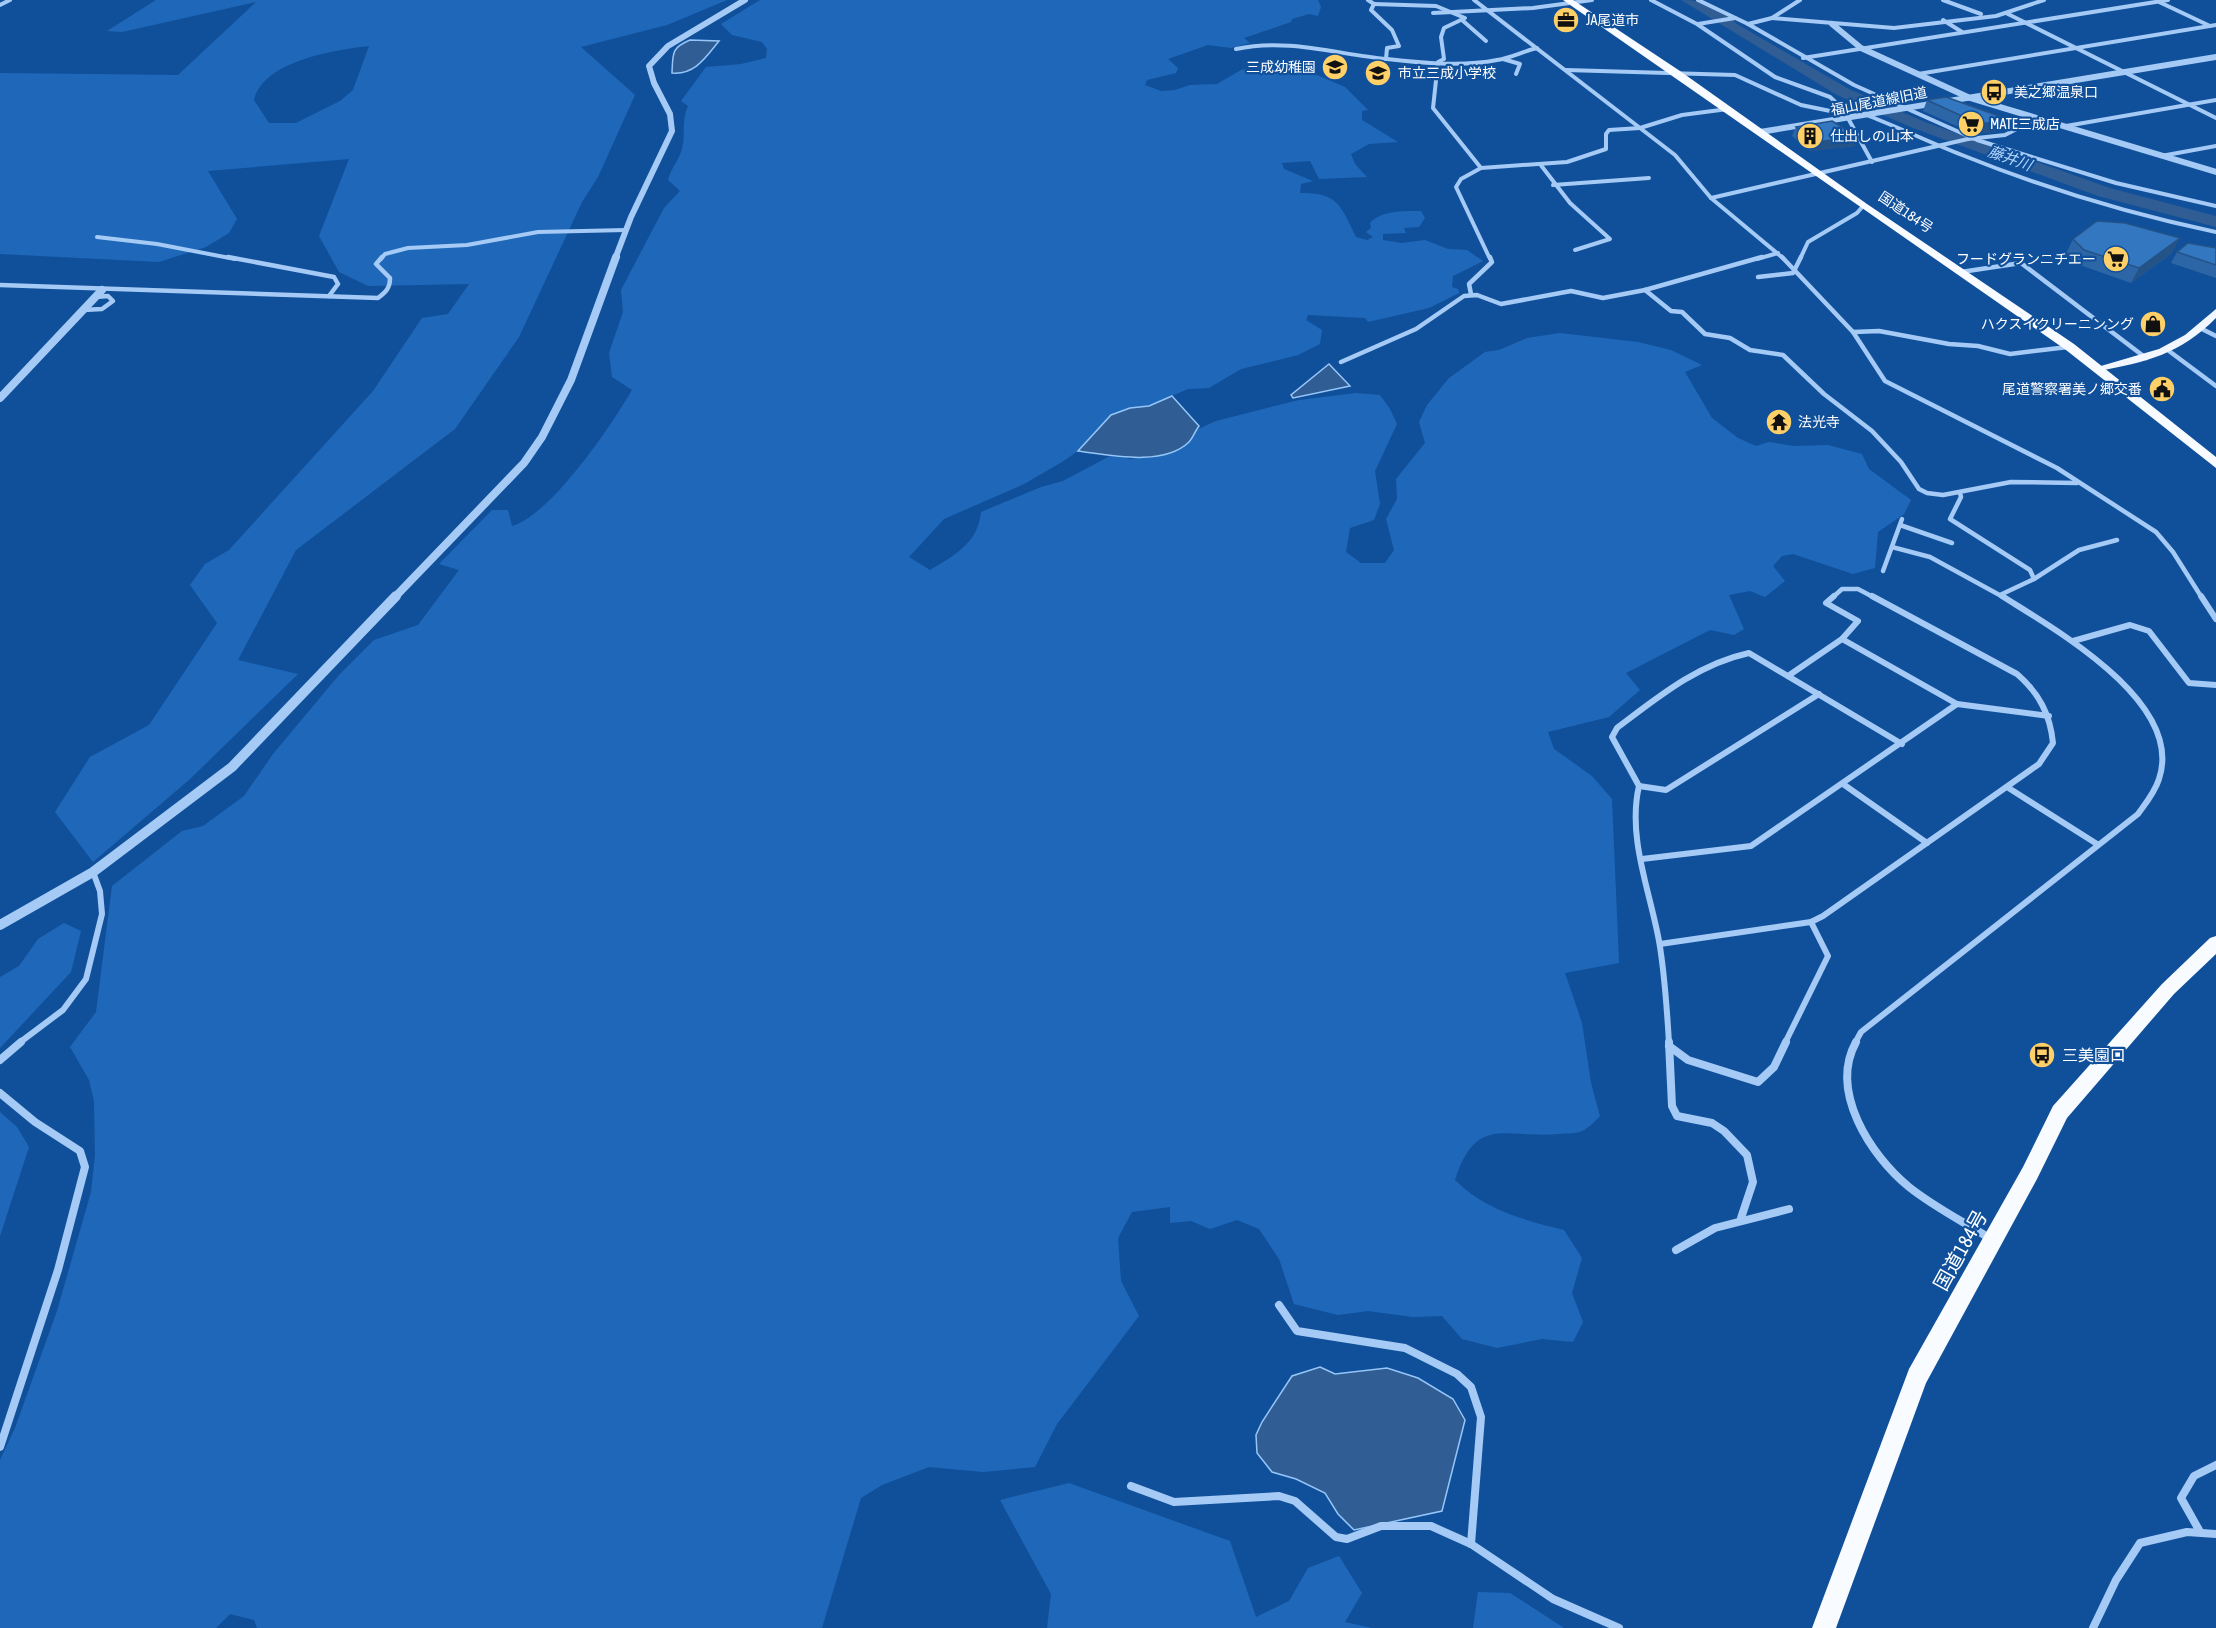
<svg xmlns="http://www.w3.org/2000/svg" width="2216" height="1628" viewBox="0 0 2216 1628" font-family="'Asap Condensed','Noto Sans JP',sans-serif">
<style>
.green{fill:#1f68b9;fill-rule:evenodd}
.water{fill:#2f5d94;stroke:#96c6f8;stroke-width:1.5}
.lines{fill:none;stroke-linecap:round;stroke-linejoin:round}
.river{fill:#2f5d94;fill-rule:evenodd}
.minor-far3{stroke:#a4caf5;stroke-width:4}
.minor-far2{stroke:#a4caf5;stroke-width:4.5}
.minor-far1{stroke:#a4caf5;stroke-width:6}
.minor{stroke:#a4caf5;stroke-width:8}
.tertiary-far2{stroke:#a4caf5;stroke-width:6}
.tertiary-far1{stroke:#a4caf5;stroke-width:8}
.tertiary{stroke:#a4caf5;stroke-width:10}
.primary{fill:#f2f7ff;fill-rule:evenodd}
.trunk{fill:#f8fbff;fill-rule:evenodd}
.wall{fill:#2d66a6}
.shaded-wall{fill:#245387}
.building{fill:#3477c1;stroke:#245387;stroke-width:1.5}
.labels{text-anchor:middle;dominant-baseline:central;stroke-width:4.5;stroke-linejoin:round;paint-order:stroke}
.far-poi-label{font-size:14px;fill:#fff;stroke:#10509b;text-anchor:start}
.far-street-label{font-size:14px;fill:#fff;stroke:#10509b}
.far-water-label{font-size:15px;font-style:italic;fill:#b1d4fb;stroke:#10509b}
.poi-label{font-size:16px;fill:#fff;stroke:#10509b;text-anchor:start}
.near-street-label{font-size:20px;fill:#fff;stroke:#10509b}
</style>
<rect width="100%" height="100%" fill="#10509b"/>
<g class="green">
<path d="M156,0H727L667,25L581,47L635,95L598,177L582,202L519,337L455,429L296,550L238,660L298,674L190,779L93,862L55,812L90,757L149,725L217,623L190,585L205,564L229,550L373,391L422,318L448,314L469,284L368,286L339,272L319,236L349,159L208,171L237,219L229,233L206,247L159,262L0,254V73L178,75L256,2L122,32L107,31ZM369,46L353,90L340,101L296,123H269L254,100C263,61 334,50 369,46Z"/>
<path d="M760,0H1318L1321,7L1318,16L1309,14L1292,19L1291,22L1244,38L1250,43L1231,48L1208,45L1168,59L1178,68L1176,73L1147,80L1145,85L1161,91L1175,90L1190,85L1217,84L1241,70L1262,66L1305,70L1345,87L1368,110L1362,111V120L1398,142L1369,144L1351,154L1355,164L1367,177L1319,179L1310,161L1282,163L1284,169L1313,181L1301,184L1300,193C1338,192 1341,206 1356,237L1367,240L1373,237L1366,232L1371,228L1370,223C1381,210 1406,211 1421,211L1425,218L1419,227L1404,228L1406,233L1383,234V240L1402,243L1425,240L1448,249L1467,250L1483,261L1453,276L1452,287L1458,289L1459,293L1429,308L1368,322L1365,318L1308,315L1306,320L1322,330L1320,344L1298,355L1241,369L1209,388L1188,389L1149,406L1130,408L1111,415L1078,451L1062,462L1024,484L944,519L909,557L930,570C955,555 978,543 981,512L1041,487L1063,481L1110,456L1131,459L1188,443L1196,430L1216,421L1299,400L1356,393L1380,395L1390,409L1397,424L1375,471L1380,504L1374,520L1350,528L1346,552L1361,563H1385L1394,550L1386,519L1397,499L1396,479L1425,443L1419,422L1427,405L1449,378L1485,352L1499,350L1527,338L1560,333L1638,342L1671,350L1702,365L1685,372L1712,418L1738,438L1756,446L1769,442L1794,446L1828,445L1862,454L1869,469L1911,500L1904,514L1878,532L1875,568L1853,574L1793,554L1782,556L1773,566L1785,581L1765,597L1750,591L1729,595L1744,629L1734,635L1710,630L1626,673L1640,690L1609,717L1548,732L1554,749L1592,776L1612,799L1619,963L1565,973L1582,1023L1591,1083L1600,1116C1595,1121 1589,1128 1582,1131C1576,1134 1566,1133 1559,1134C1505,1139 1476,1114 1455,1180C1485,1210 1523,1220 1564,1230L1582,1258L1572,1293L1583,1322L1573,1342L1542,1339L1497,1348L1462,1339L1442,1316L1413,1317L1368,1311L1338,1315L1294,1304L1279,1259L1259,1229L1237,1220L1210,1229L1191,1221L1170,1223V1207L1132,1212L1118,1238L1121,1281L1139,1316L1057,1424L1035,1467L983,1472L929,1467L882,1485L861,1498L822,1628H257L254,1620L230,1614L216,1628H0V1460L15,1428L57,1311L91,1192L95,1155L94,1101L89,1080L70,1047L96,1012L112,886L182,831L203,826L244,796L273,754L339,675L374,640L418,625L459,570L439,564L492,510H508L512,526C551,515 611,426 632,390L612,377L609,353L623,312L621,290L664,208L680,191L668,180C671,168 679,160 682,149C686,134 681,121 688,106L681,101L706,67L741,64L766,58L767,49L762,42L732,35L721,24Z"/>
<polygon points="64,923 81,931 71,972 0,1048 0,977 19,966 38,939"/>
<polygon points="0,1112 17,1127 29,1147 0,1236"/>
<polygon points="1069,1483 1230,1541 1256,1617 1289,1601 1308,1568 1339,1556 1362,1593 1345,1622 1372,1628 1047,1628 1051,1594 1000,1500"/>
<polygon points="1478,1592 1510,1593 1564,1628 1473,1628"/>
</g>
<g class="water">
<path d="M690,40L719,41C706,57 695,75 672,73C673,53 671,48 690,40Z"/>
<polygon points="1329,364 1350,386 1293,398 1291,395"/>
<path d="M1172,396L1199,426C1195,431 1193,438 1189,442C1163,467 1109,455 1078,451L1111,415L1130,408L1149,406Z"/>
<polygon points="1320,1367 1335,1374 1387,1368 1418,1378 1453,1399 1465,1420 1442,1511 1354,1530 1338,1514 1325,1493 1296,1479 1272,1472 1257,1453 1256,1435 1262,1422 1292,1376"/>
</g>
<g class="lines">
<path class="river" d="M1681,0C1703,0 1722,7 1737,24L1849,89L1925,122L2110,188L2216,216V227L2098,196L1913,128L1837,95Z"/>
<g class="minor-far3">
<polyline points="1368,0 1374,4 1371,10 1392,30 1399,46 1387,48 1386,59"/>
<polyline points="1474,0 1675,155 1711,198 1784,259"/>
<polyline points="1651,0 1697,24 1775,77 1830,97 1843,109 1872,162"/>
<polyline points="1698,0 1748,24 1854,85 1977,140 2116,183 2216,206"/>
<polyline points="1943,0 1981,14"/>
<polyline points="2157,1 2210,26"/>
<polyline points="1374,4 1436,6 1465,18 1444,28 1441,37 1444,59 1438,62 1433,108 1481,168 1461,179 1456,187 1490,259"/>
<polyline points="0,5 10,0"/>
<polyline points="1433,13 1533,8 1592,0"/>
<polyline points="2006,13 2216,118"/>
<polyline points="1772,18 1894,28 1996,16 2044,0"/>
<polyline points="1462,20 1486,41"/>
<polyline points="1943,20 1962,32"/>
<polyline points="1698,24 1735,18"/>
<polyline points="1748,24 1772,18 1800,0"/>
<path d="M1236,49C1288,38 1335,54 1387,59C1422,63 1462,67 1497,60C1511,58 1524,51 1537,48"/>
<polyline points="1803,58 2168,0"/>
<polyline points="1503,59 1520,64 1516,74"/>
<polyline points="1566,70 1735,75 1801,105 1845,114"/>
<polyline points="1918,74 2216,25"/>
<path d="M1869,116C1900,128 1931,143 1962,155C2044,188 2129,214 2216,232"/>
<polyline points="2066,126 2216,100"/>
<polyline points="2161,156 2216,146"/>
<polyline points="1540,164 1570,203 1610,239 1575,250"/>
<polyline points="1481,168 1567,162 1606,149 1606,134 1609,130 1640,128 1682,115 1728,109"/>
<polyline points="1553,185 1649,178"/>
<polyline points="1711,198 1968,139 2005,135 2038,118"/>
<polyline points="97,237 157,244 235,259"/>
<polyline points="381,259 385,254 408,248 467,245 538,232 626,230"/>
<polyline points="1757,259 1778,253"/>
<polyline points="1800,259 1808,242 1857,213 1863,206"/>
</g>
<g class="minor-far2">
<polyline points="228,257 334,277 338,284 329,296"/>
<polyline points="1782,257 1853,332 1885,381 2057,468 2156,532 2173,552 2202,598"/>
<polyline points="1961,272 2021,263 2146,358"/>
<polyline points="1758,277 1793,273 1801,257"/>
<path d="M0,285L378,298C386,292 390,288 390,278L376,264L382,257"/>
<polyline points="1645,290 1671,311 1682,312 1705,334 1730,338 1750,350 1783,355 1824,394 1872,431 1901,462 1919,489 1927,493 1943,495 2011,482 2077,483"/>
<polyline points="1471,294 1469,284 1492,262 1490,257"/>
<polyline points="83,310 102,309 113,301 108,296 96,297"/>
<polyline points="2200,328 2216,336"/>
<polyline points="1853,332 1879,331 1949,344 1978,346 2010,354 2068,347"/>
<polyline points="2169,351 2216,386"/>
<polyline points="1341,362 1416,329 1464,296 1477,295 1501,304 1571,291 1603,298 1645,290 1762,257"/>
<polyline points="1960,493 1961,497 1950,519 2030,570 2034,579 2000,595"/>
<polyline points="1900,525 1952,543"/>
<polyline points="1892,547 1930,557 2005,598"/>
<polyline points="1883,571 1902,519"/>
<polyline points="2034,579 2079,550 2117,540"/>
<polyline points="1832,598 1842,589 1858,589 1875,598"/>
</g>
<g class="minor-far1">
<polyline points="2201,596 2216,619"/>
<polyline points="1842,639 1957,704"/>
<polyline points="2073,641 2130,625 2149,631 2189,683 2216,685"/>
<polyline points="1788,676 1842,639 1858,621 1826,603 1834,596"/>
<polyline points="1843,784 1927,843"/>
<polyline points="1639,786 1666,790 1819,694"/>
<polyline points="2007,787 2097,844"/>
<polyline points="1642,859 1751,846 1957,704 2049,716"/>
<path d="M1660,944L1811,922L1823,916L2039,764L2053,743C2050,714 2039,693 2017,674L1872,596"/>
<polyline points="19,1043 63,1010 86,979 102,914 100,891 93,872"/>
<path d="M1669,1043C1667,1010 1665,975 1659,941C1650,891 1627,837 1639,786L1612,737L1617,728C1658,697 1698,664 1749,653L1902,744"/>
<polyline points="1785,1043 1828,956 1811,922"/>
<path d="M1855,1043L1861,1032L2138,814C2146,803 2155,792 2159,779C2185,702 2054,629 2002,596"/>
</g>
<g class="minor">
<polyline points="1669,1042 1672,1106 1677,1116 1712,1123 1724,1131 1747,1155 1753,1182 1741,1218"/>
<path d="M1856,1042C1829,1091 1870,1155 1909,1187C1934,1207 1964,1222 1991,1239"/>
<polyline points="1669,1046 1688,1060 1758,1082 1774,1067 1786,1042"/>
<polyline points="0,1060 21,1042"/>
<polyline points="0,1093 35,1122 80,1151 85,1167 58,1270 0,1447"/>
<polyline points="1676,1250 1715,1228 1789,1209"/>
<polyline points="1279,1305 1297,1331 1405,1348 1457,1374 1471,1387 1481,1417 1471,1544"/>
<polyline points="1131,1486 1174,1502 1279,1496 1295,1501 1336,1537 1347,1539 1381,1526 1431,1526 1471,1544 1553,1599 1619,1628"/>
<polyline points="2199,1530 2181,1498 2194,1476 2216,1465"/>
<polyline points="2093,1628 2116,1580 2140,1543 2187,1532 2216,1534"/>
</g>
<g class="tertiary-far2">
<polyline points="1832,24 1861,48 1970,98 2216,172"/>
<polyline points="1760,132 2216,57"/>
<polyline points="615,259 631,217 672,131 670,114 654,83 649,66 668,46 745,0"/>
</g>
<g class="tertiary-far1">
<polyline points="0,398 102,290"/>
<polyline points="394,598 524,463 542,437 571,380 616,257"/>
</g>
<polyline class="tertiary" points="0,925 93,872 232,767 396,596"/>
<path class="primary" d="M2216,309V318C2180,354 2147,362 2099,371L2094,368L2159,349L2185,335Z"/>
<g class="trunk">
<polygon points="1563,0 1573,0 1680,71 1867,204 2074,344 2216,457 2216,468 2066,350"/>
<polygon points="2216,936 2216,954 2174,994 2067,1118 2037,1179 1926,1383 1836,1628 1812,1628 1909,1369 2023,1167 2053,1106 2162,984 2210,938"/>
</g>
</g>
<g class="wall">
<polygon points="1927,100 2006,130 1975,134 1923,111"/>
<polygon points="1796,127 1858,137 1855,146 1811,151 1792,136"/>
<polygon points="2073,239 2172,253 2131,283 2077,264 2066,254"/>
<polygon points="2216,248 2216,278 2171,263 2177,252"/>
</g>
<g class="shaded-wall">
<polygon points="2010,120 2006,130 1975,134 1979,124"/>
<polygon points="1858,137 1855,146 1811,151 1815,142"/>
<polygon points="2180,238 2172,253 2131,283 2139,268"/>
</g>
<g class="building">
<polygon points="1946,97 2010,120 1979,124 1927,100"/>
<polygon points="1832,121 1858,137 1815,142 1796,127"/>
<polygon points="2097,221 2125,223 2180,238 2139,268 2084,250 2073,239"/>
<polygon points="2188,243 2216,248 2216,265 2177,252"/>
</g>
<defs>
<symbol id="office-disc" viewBox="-11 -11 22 22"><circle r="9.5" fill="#ffd068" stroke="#10509b"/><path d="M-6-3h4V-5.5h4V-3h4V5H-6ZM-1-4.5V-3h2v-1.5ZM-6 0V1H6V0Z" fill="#111"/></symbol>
<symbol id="school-disc" viewBox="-11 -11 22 22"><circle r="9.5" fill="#ffd068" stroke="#10509b"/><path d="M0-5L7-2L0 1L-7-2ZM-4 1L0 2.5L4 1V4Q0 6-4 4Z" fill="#111"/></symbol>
<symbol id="bus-disc" viewBox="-11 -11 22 22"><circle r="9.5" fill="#ffd068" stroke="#10509b"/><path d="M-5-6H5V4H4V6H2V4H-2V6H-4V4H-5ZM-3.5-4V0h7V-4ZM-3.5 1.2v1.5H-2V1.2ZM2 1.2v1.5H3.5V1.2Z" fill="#111"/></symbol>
<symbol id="supermarket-disc" viewBox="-11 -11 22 22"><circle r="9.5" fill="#ffd068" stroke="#10509b"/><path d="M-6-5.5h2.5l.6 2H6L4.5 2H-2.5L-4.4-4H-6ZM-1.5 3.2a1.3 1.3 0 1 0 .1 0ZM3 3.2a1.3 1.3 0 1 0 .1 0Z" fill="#111"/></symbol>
<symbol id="building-disc" viewBox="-11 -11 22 22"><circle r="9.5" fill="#ffd068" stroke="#10509b"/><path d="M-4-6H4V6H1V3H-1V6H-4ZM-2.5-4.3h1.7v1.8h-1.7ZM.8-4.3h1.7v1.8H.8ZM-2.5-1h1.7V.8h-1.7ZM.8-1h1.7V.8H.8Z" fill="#111"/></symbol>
<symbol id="shop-disc" viewBox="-11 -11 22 22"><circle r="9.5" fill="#ffd068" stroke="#10509b"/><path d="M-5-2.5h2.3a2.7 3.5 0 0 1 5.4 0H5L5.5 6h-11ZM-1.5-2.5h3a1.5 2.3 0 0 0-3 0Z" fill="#111"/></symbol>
<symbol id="civic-disc" viewBox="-11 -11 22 22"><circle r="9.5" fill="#ffd068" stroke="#10509b"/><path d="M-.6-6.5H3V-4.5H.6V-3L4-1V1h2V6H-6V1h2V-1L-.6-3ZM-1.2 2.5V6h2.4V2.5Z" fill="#111"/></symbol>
<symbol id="temple-disc" viewBox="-11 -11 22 22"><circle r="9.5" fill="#ffd068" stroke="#10509b"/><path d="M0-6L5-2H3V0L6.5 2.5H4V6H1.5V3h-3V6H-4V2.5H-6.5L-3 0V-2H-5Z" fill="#111"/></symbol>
</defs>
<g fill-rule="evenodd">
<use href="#office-disc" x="1551" y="5" width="30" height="30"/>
<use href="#school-disc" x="1320" y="52" width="30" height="30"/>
<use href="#school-disc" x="1363" y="58" width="30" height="30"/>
<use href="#bus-disc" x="1979" y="77" width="30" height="30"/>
<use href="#supermarket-disc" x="1956" y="109" width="30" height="30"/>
<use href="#building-disc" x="1795" y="121" width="30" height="30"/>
<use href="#supermarket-disc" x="2101" y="244" width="30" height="30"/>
<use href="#shop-disc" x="2138" y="309" width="30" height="30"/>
<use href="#civic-disc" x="2147" y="374" width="30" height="30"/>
<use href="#temple-disc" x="1764" y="407" width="30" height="30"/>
<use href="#bus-disc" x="2027" y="1040" width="30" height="30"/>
</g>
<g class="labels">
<g class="far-poi-label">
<text x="1586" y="20">JA尾道市</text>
<text x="1316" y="67" text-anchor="end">三成幼稚園</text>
<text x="1398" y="73">市立三成小学校</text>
<text x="2014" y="92">美之郷温泉口</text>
<text x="1990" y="124">MATE三成店</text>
<text x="1830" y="136">仕出しの山本</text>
<text x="2096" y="259" text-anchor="end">フードグランニチエー</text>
<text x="2134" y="324" text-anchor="end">ハクスイクリーニンング</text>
<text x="2142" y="389" text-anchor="end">尾道警察署美ノ郷交番</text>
<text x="1798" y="422">法光寺</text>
</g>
<g class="far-street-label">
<text transform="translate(1879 101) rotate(-11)">福山尾道線旧道</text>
<text transform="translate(1906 212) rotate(34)">国道184号</text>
</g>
<g class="far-water-label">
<text transform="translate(2010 158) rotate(20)">藤井川</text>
</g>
<g class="poi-label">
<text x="2062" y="1055">三美園口</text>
</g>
<g class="near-street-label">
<text transform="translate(1960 1250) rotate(-61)">国道184号</text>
</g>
</g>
</svg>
